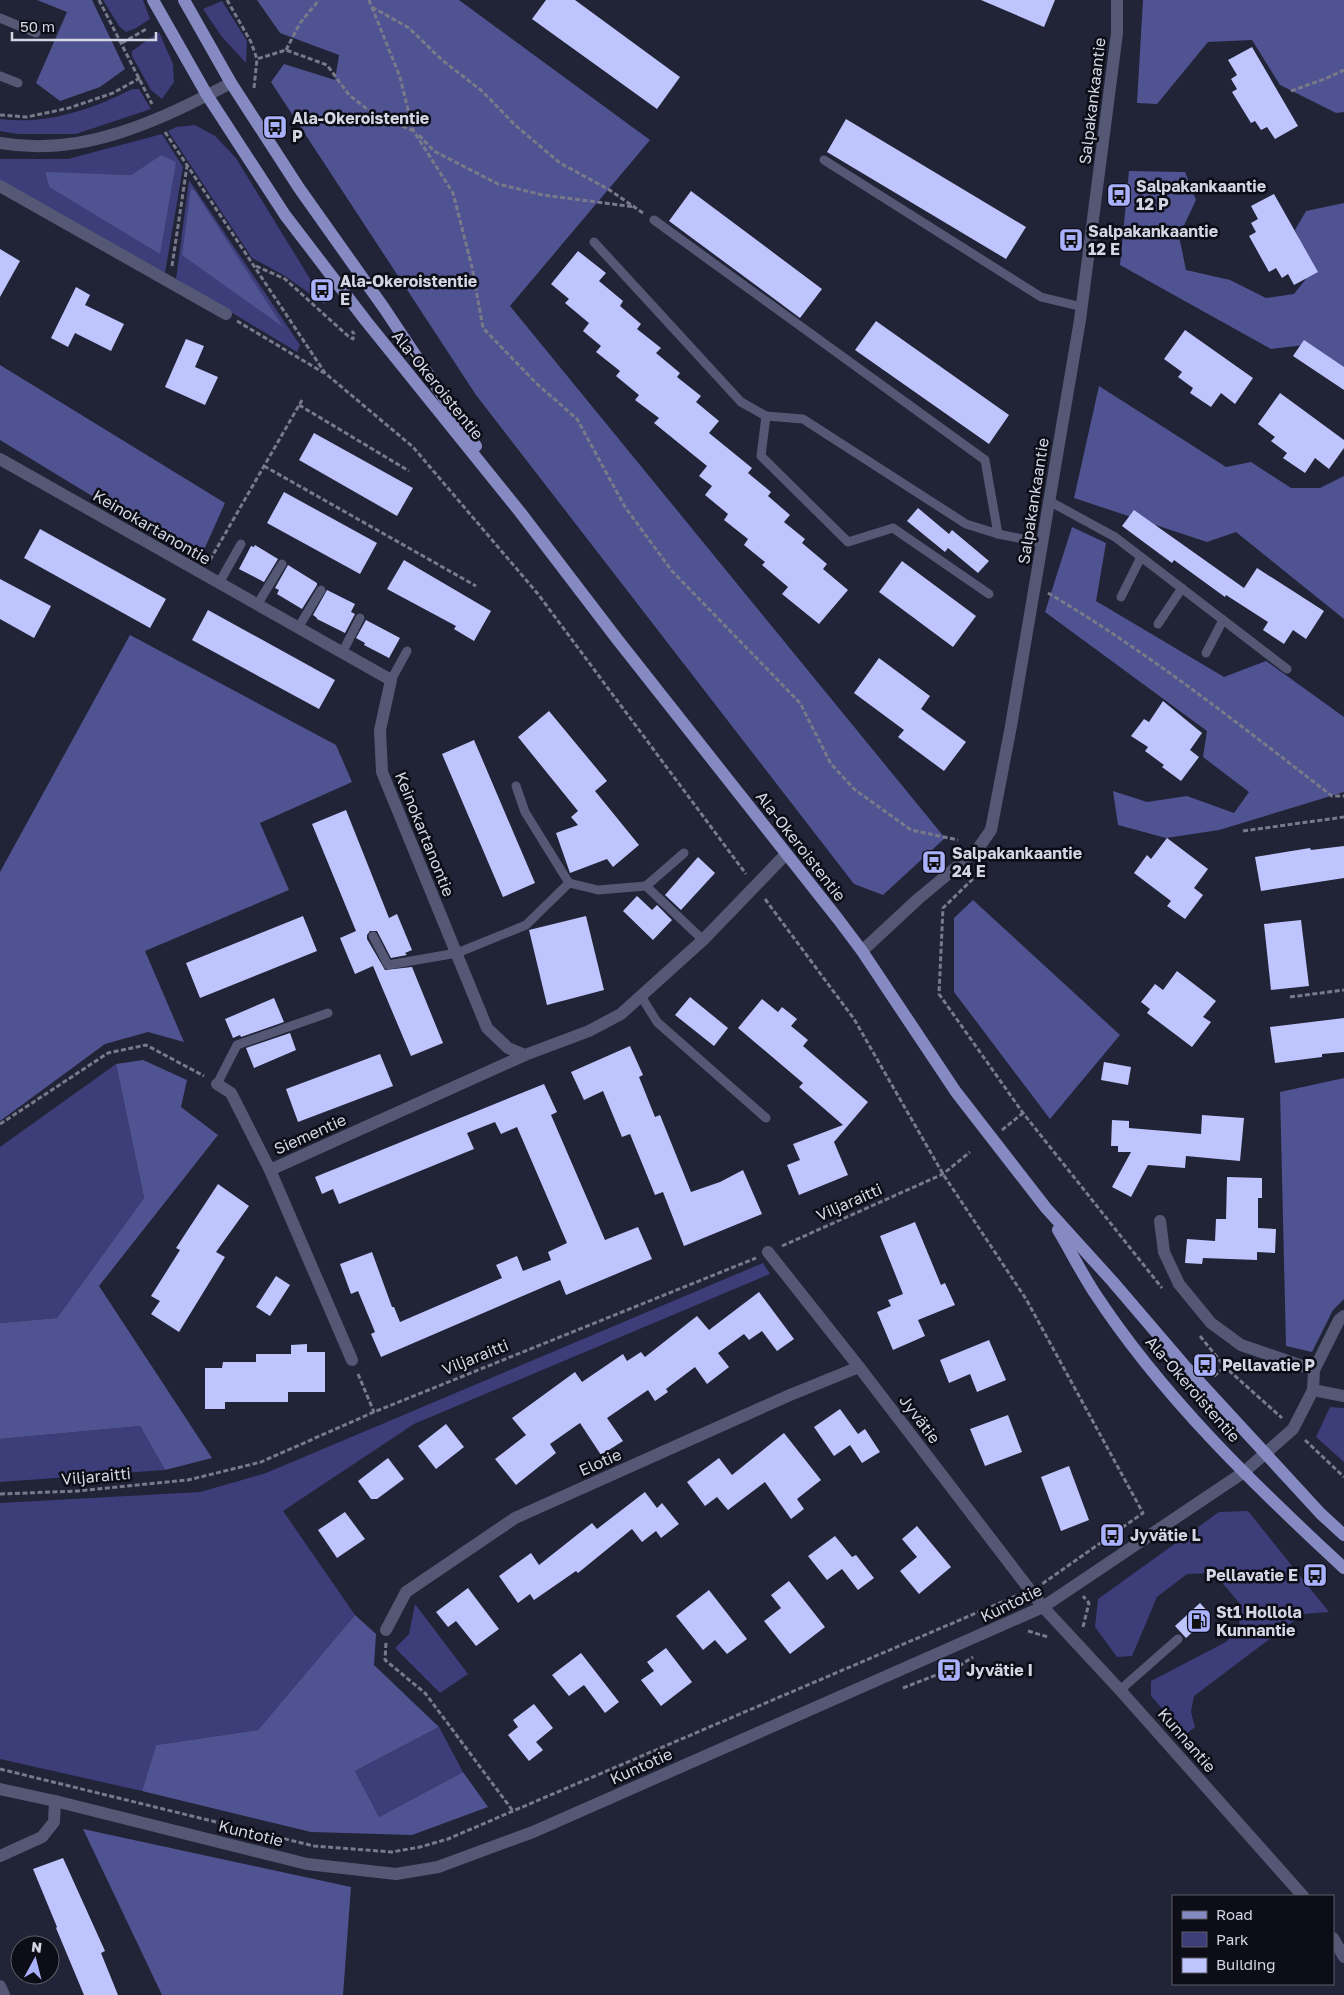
<svg xmlns="http://www.w3.org/2000/svg" width="1344" height="1995" viewBox="0 0 1344 1995" font-family="'Golos Text',sans-serif">
<style>
.green{fill:#3c3d79;fill-rule:evenodd}
.forest{fill:#505391}
.building{fill:#bec4fd}
.lines{fill:none;stroke-linecap:round;stroke-linejoin:round}
.path{stroke:#787a8a;stroke-width:3;stroke-dasharray:5 2.5;stroke-linecap:butt}
.service{stroke:#555874;stroke-width:9}
.minor{stroke:#555874;stroke-width:12}
.tertiary{stroke:#555874;stroke-width:12}
.primary{stroke:#858ac3;stroke-width:12}
.labels{text-anchor:middle;dominant-baseline:central;stroke-width:5;stroke-linejoin:round;paint-order:stroke}
.street-label{font-size:16px;fill:#d4d6e3;stroke:#0c0d16}
.poi-label{font-size:16px;font-weight:bold;fill:#d4d6e3;stroke:#0c0d16;text-anchor:start}
</style>
<rect width="100%" height="100%" fill="#212336"/>
<g class="green">
<polygon points="103,0 143,0 150,19 136,28 126,32 119,26"/>
<polygon points="222,1 247,41 246,63 222,37 203,9"/>
<polygon points="159,32 173,64 174,82 162,99 151,90 132,56 132,51"/>
<path d="M132,89H139L151,109L76,134H17L0,131V119C46,125 91,110 132,89Z"/>
<polygon points="195,125 215,136 236,158 326,305 285,276 252,258 168,131 176,127"/>
<path d="M162,134L183,167L165,273L0,180V159H68ZM161,155L160,253L49,187L45,173L131,175Z"/>
<polygon points="189,180 300,345 297,352 176,279"/>
<polygon points="116,1064 144,1198 57,1318 0,1323 0,1147"/>
<polygon points="763,1263 770,1274 414,1424 283,1511 355,1615 258,1730 156,1745 142,1791 0,1759 0,1503 200,1492 266,1473"/>
<polygon points="1330,1407 1344,1408 1344,1462 1316,1437"/>
<polygon points="140,1426 165,1470 0,1482 0,1439"/>
<polygon points="1248,1511 1329,1612 1303,1614 1194,1696 1191,1712 1195,1727 1185,1735 1151,1696 1151,1681 1226,1642 1239,1626 1241,1605 1225,1586 1210,1573 1187,1574 1157,1597 1132,1656 1117,1657 1095,1627 1098,1599 1219,1512"/>
<polygon points="415,1604 468,1674 440,1693 395,1648 409,1634"/>
<polygon points="439,1727 463,1772 379,1817 355,1771"/>
</g>
<g class="forest">
<polygon points="37,0 92,0 125,69 100,87 60,101 36,83 67,12"/>
<polygon points="257,0 459,0 650,140 510,306 945,838 883,895 854,884 476,395 271,82 284,64 335,80 339,55 280,33"/>
<polygon points="1143,0 1344,0 1344,112 1336,113 1280,85 1252,40 1208,42 1157,104 1137,103"/>
<polygon points="161,155 176,162 160,254 49,187 45,172 131,175"/>
<polygon points="1129,171 1185,172 1196,200 1179,236 1186,270 1230,280 1266,298 1294,294 1313,270 1295,230 1306,211 1344,203 1344,373 1304,345 1271,349 1120,265"/>
<polygon points="191,189 194,190 283,327 182,255"/>
<polygon points="0,365 225,503 199,561 0,440"/>
<polygon points="1099,386 1226,467 1251,462 1291,488 1320,488 1344,476 1344,619 1236,532 1207,542 1074,498"/>
<polygon points="1072,527 1106,543 1096,601 1224,677 1266,661 1344,717 1344,792 1219,830 1166,838 1118,825 1113,791 1147,802 1187,796 1234,813 1249,792 1203,757 1207,731 1045,612"/>
<polygon points="130,635 336,745 352,782 260,823 289,890 145,951 184,1042 148,1032 105,1044 0,1121 0,872"/>
<polygon points="973,900 1120,1035 1050,1119 954,992 954,918"/>
<polygon points="143,1060 187,1080 181,1107 218,1135 99,1286 212,1458 165,1470 140,1426 0,1439 0,1323 57,1318 144,1198 116,1064"/>
<polygon points="1344,1078 1344,1299 1333,1310 1312,1352 1286,1346 1280,1092"/>
<polygon points="355,1615 376,1634 374,1665 439,1727 355,1771 379,1817 463,1772 488,1807 412,1835 311,1832 142,1791 156,1745 258,1730"/>
<polygon points="83,1829 351,1887 343,1995 162,1995"/>
</g>
<g class="building">
<polygon points="546,0 575,0 680,77 657,109 532,19"/>
<polygon points="981,0 1055,0 1044,27"/>
<polygon points="1252,47 1298,126 1275,139 1267,127 1261,130 1255,121 1251,123 1232,92 1237,89 1231,79 1237,75 1228,60"/>
<polygon points="846,119 1026,227 1006,259 827,152"/>
<polygon points="691,191 822,289 800,318 669,221"/>
<polygon points="1274,194 1318,272 1294,285 1288,274 1282,278 1276,268 1269,272 1249,236 1256,232 1251,223 1258,219 1251,206"/>
<polygon points="0,249 20,261 0,297"/>
<polygon points="578,251 606,273 599,281 623,301 620,306 641,324 637,329 661,348 656,353 680,373 677,377 701,396 696,402 719,421 709,433 752,468 748,473 771,492 768,496 790,515 784,522 805,539 802,543 827,564 823,569 848,590 819,624 782,594 788,587 762,565 765,562 744,545 748,539 724,520 728,514 705,495 712,486 699,476 707,466 654,423 659,418 635,400 639,395 616,376 620,371 596,352 601,346 583,331 589,323 565,303 569,299 551,284"/>
<polygon points="76,287 90,295 85,305 124,324 111,351 75,333 68,347 51,338"/>
<polygon points="876,321 1009,415 989,444 855,350"/>
<polygon points="1185,330 1253,378 1235,404 1221,393 1211,407 1190,393 1193,388 1178,377 1182,372 1164,359"/>
<polygon points="186,339 204,346 195,367 218,377 205,405 165,387"/>
<polygon points="1304,340 1344,367 1344,390 1293,356"/>
<polygon points="1280,393 1344,440 1344,448 1329,469 1315,458 1305,473 1283,458 1287,453 1271,441 1275,437 1258,424"/>
<polygon points="314,433 413,488 397,516 299,460"/>
<polygon points="284,492 377,543 360,574 267,523"/>
<polygon points="918,508 949,534 952,530 989,561 978,573 948,548 945,552 907,521"/>
<polygon points="1134,510 1244,588 1257,568 1324,611 1306,639 1293,630 1284,644 1263,630 1268,622 1226,595 1225,597 1174,560 1172,563 1122,526"/>
<polygon points="40,529 166,599 150,628 24,558"/>
<polygon points="255,545 278,559 264,582 239,569 251,546 254,547"/>
<polygon points="404,560 491,611 474,641 454,629 456,626 387,589"/>
<polygon points="902,561 976,616 953,647 879,592"/>
<polygon points="288,565 317,583 317,585 302,609 277,594 279,590 275,588"/>
<polygon points="0,579 51,606 34,638 0,619"/>
<polygon points="327,590 355,604 351,612 355,614 345,633 317,619 317,618 313,615"/>
<polygon points="208,610 335,680 319,709 192,640"/>
<polygon points="366,620 400,638 389,658 364,645 365,643 356,638"/>
<polygon points="879,658 930,696 921,709 966,742 944,771 898,737 904,730 854,693"/>
<polygon points="1163,701 1202,733 1190,750 1199,757 1181,781 1162,767 1164,765 1145,751 1148,747 1131,736 1144,719 1149,722"/>
<polygon points="549,711 607,781 595,791 639,845 613,867 607,859 570,873 556,833 578,825 571,817 578,811 518,737"/>
<polygon points="474,740 535,883 503,897 442,754"/>
<polygon points="346,810 389,918 397,914 412,950 405,953 407,955 391,958 377,931 370,931 367,935 367,939 385,970 412,967 443,1043 411,1056 373,966 355,974 340,938 356,931 312,824"/>
<polygon points="1167,838 1208,869 1194,888 1203,895 1185,919 1167,906 1171,901 1134,873 1147,855 1151,859"/>
<polygon points="1344,846 1344,878 1261,891 1255,857 1310,848 1311,850"/>
<polygon points="698,857 715,873 681,910 665,895"/>
<polygon points="637,896 652,910 657,905 672,920 653,940 623,911"/>
<polygon points="303,916 317,951 200,998 186,963"/>
<polygon points="586,916 604,990 547,1005 529,930"/>
<polygon points="1301,920 1309,986 1271,990 1264,924"/>
<polygon points="1177,971 1216,1001 1203,1017 1211,1022 1192,1047 1147,1013 1150,1009 1141,1002 1155,984 1163,990"/>
<polygon points="690,997 728,1028 714,1046 675,1015"/>
<polygon points="274,998 284,1022 241,1037 240,1035 233,1038 225,1019"/>
<polygon points="762,999 778,1012 782,1007 797,1019 791,1026 808,1040 803,1046 868,1102 834,1142 848,1175 799,1195 787,1165 800,1160 793,1144 843,1125 799,1087 803,1083 738,1028"/>
<polygon points="1344,1018 1344,1052 1322,1054 1322,1057 1275,1063 1270,1027"/>
<polygon points="290,1033 296,1050 254,1068 246,1048"/>
<polygon points="630,1046 643,1075 639,1077 655,1117 660,1115 691,1192 720,1182 743,1170 762,1214 684,1246 663,1192 655,1195 630,1134 622,1137 603,1091 584,1100 571,1072"/>
<polygon points="380,1054 393,1086 298,1122 286,1089"/>
<polygon points="1104,1062 1131,1067 1128,1085 1101,1080"/>
<polygon points="544,1084 557,1112 551,1115 605,1240 638,1227 652,1259 566,1295 560,1280 381,1357 371,1334 375,1332 358,1291 351,1294 340,1264 372,1252 392,1307 394,1307 400,1322 502,1278 496,1265 517,1256 523,1271 551,1260 548,1252 567,1243 517,1127 501,1134 495,1122 467,1133 474,1149 339,1204 333,1189 322,1194 315,1177"/>
<polygon points="1202,1115 1244,1118 1240,1161 1186,1156 1185,1168 1148,1165 1131,1197 1112,1187 1131,1152 1118,1152 1118,1146 1111,1146 1112,1120 1129,1121 1129,1128 1201,1134"/>
<polygon points="1227,1177 1262,1178 1262,1198 1258,1198 1258,1228 1276,1229 1275,1253 1257,1252 1257,1260 1203,1258 1202,1264 1185,1263 1187,1239 1215,1241 1216,1219 1226,1219"/>
<polygon points="218,1184 249,1206 216,1252 225,1257 179,1332 151,1314 160,1301 151,1296 180,1250 176,1248"/>
<polygon points="915,1222 941,1285 945,1283 955,1305 918,1320 925,1336 893,1350 877,1312 891,1306 888,1300 903,1294 880,1236"/>
<polygon points="276,1276 290,1285 270,1316 256,1307"/>
<polygon points="759,1292 794,1339 777,1351 762,1331 749,1340 744,1334 718,1353 729,1367 707,1384 695,1367 666,1389 668,1392 655,1401 648,1390 607,1418 623,1441 601,1455 580,1423 550,1444 556,1453 516,1485 495,1459 526,1435 512,1418 575,1372 582,1382 623,1354 627,1361 641,1352 645,1357 697,1316 709,1330"/>
<polygon points="989,1340 1006,1380 977,1392 970,1374 949,1383 940,1360"/>
<polygon points="307,1344 307,1352 325,1352 325,1392 288,1392 288,1402 225,1402 225,1409 205,1409 205,1368 222,1368 223,1362 256,1362 256,1354 291,1354 291,1345"/>
<polygon points="840,1409 858,1434 865,1429 880,1452 862,1463 850,1445 834,1456 814,1427"/>
<polygon points="1008,1415 1022,1452 985,1466 970,1429"/>
<polygon points="446,1424 464,1447 436,1469 418,1446"/>
<polygon points="784,1433 821,1480 797,1499 804,1509 791,1519 765,1482 728,1510 717,1497 705,1506 687,1482 719,1458 732,1475"/>
<polygon points="388,1458 404,1479 377,1499 371,1499 358,1481"/>
<polygon points="1069,1466 1089,1520 1061,1531 1041,1477"/>
<polygon points="645,1492 657,1508 662,1503 679,1524 661,1538 656,1531 642,1542 632,1529 578,1573 576,1571 534,1600 530,1594 518,1603 499,1576 531,1553 539,1565 592,1523 597,1529"/>
<polygon points="345,1512 365,1539 337,1558 318,1530"/>
<polygon points="917,1526 951,1567 919,1594 900,1571 917,1557 902,1539"/>
<polygon points="835,1536 852,1557 856,1555 874,1578 858,1590 842,1569 827,1580 808,1556"/>
<polygon points="789,1581 825,1627 790,1654 764,1621 781,1608 771,1595"/>
<polygon points="468,1588 499,1629 476,1646 456,1621 448,1627 436,1612"/>
<polygon points="709,1590 747,1639 727,1654 715,1640 703,1650 676,1616"/>
<polygon points="1200,1603 1211,1615 1186,1638 1175,1626"/>
<polygon points="666,1648 692,1682 661,1706 641,1680 654,1671 647,1662"/>
<polygon points="581,1653 619,1702 605,1713 584,1685 569,1696 552,1675"/>
<polygon points="534,1704 553,1728 536,1742 543,1750 529,1761 508,1735 518,1727 513,1720"/>
<polygon points="63,1858 105,1951 101,1953 118,1995 84,1995 56,1928 57,1927 33,1869"/>
</g>
<g class="lines">
<g class="path">
<polyline points="99,0 152,104"/>
<polyline points="227,0 251,42 257,59 286,50 327,65 349,95 375,115 414,131"/>
<polyline points="369,0 400,77 413,130 453,193 472,267 483,328 536,383 577,419 625,507 672,571 800,703 831,764 854,789 911,830 958,840"/>
<polyline points="372,7 409,28 442,60 482,91 515,125 560,163 608,189 643,213"/>
<polyline points="122,43 148,28"/>
<polyline points="286,50 300,23 319,0"/>
<polyline points="254,88 257,59"/>
<polyline points="1291,91 1327,78 1344,70"/>
<polyline points="0,115 27,117 69,108 113,93 140,78"/>
<polyline points="165,132 325,373 413,447 538,594 746,874"/>
<polyline points="419,135 434,151 498,184 543,195 635,207"/>
<polyline points="172,266 187,166"/>
<polyline points="256,266 285,279 348,336 353,339 354,334 352,331"/>
<polyline points="237,321 324,373"/>
<polyline points="299,405 409,471"/>
<polyline points="264,466 476,586"/>
<polyline points="210,560 302,400"/>
<path d="M1048,593C1148,652 1240,725 1332,796H1344"/>
<polyline points="1243,831 1344,817"/>
<polyline points="979,867 980,872 943,908 939,994 1023,1113 1162,1288"/>
<polyline points="765,899 854,1019 943,1174 1026,1299 1143,1513 1042,1584"/>
<polyline points="1290,997 1344,990"/>
<polyline points="0,1124 108,1053 146,1045 204,1076"/>
<polyline points="1002,1130 1023,1113"/>
<polyline points="782,1246 943,1174 970,1152"/>
<polyline points="1200,1336 1225,1367 1282,1418"/>
<polyline points="358,1374 374,1412"/>
<polyline points="1214,1376 1225,1367"/>
<polyline points="1305,1440 1344,1477"/>
<polyline points="0,1494 78,1491 188,1480 261,1462 374,1412 756,1258"/>
<polyline points="1083,1627 1089,1603 1083,1596"/>
<polyline points="1028,1631 1048,1637"/>
<polyline points="386,1643 385,1660 425,1693 513,1811"/>
<polyline points="903,1688 959,1666 973,1657"/>
<polyline points="0,1769 314,1846 392,1852 420,1847 448,1839 513,1811 1016,1596"/>
</g>
<g class="service">
<polyline points="0,18 36,33"/>
<polyline points="0,76 18,83"/>
<polyline points="824,160 1041,297 1082,307"/>
<polyline points="654,220 985,460 998,534"/>
<polyline points="594,242 741,402 766,416 803,419 966,524 998,534 1043,543"/>
<polyline points="766,416 761,456 848,542 893,528 989,594"/>
<polyline points="1049,501 1115,537 1287,669"/>
<polyline points="219,583 241,544"/>
<polyline points="1121,597 1141,557"/>
<polyline points="257,605 282,564"/>
<polyline points="1158,624 1182,588"/>
<polyline points="298,628 321,590"/>
<polyline points="342,653 360,618"/>
<polyline points="1206,653 1223,620"/>
<polyline points="391,680 407,651"/>
<polyline points="516,786 525,812 569,883 598,890 646,886 703,940"/>
<polyline points="646,886 684,853"/>
<polyline points="373,936 388,965 457,953 526,925 569,883"/>
<polyline points="641,996 657,1022 766,1118"/>
<polyline points="217,1084 237,1045 328,1013"/>
<polyline points="1120,1690 1178,1639"/>
</g>
<g class="minor">
<polyline points="0,186 226,314"/>
<polyline points="0,459 391,680 380,730 382,772 487,1028 508,1048 525,1055 589,1031 621,1014 703,940 786,854"/>
<polyline points="217,1084 231,1093 270,1170"/>
<polyline points="1160,1221 1164,1252 1179,1284 1211,1323 1241,1345 1314,1370"/>
<polyline points="768,1252 859,1367 1043,1607 1120,1690 1303,1896"/>
<polyline points="352,1360 270,1170 525,1055"/>
<polyline points="1313,1390 1344,1396"/>
<polyline points="1244,1472 1293,1429 1313,1390 1314,1370 1339,1320 1344,1316"/>
<polyline points="386,1630 406,1592 515,1518 790,1395 859,1367"/>
<polyline points="0,1856 42,1837 54,1822 55,1801"/>
<polyline points="1333,1938 1344,1957"/>
<polyline points="0,1986 4,1995"/>
</g>
<g class="tertiary">
<path d="M0,143C83,158 160,120 231,83"/>
<polyline points="862,951 918,899 977,850 991,830 1011,726 1080,320 1117,33 1117,0"/>
<polyline points="0,1789 55,1801 307,1864 396,1874 438,1867 533,1832 1043,1607 1244,1472"/>
</g>
<g class="primary">
<polyline points="153,0 207,95 285,215 366,321 520,512 617,639 838,919 862,951 956,1092 1046,1208 1113,1282 1184,1365 1321,1514 1344,1535"/>
<polyline points="184,0 231,83 299,188 384,308 476,446"/>
<path d="M1058,1230C1070,1250 1081,1272 1094,1292C1162,1396 1253,1484 1344,1568"/>
</g>
</g>
<defs>
<symbol id="bus-square" viewBox="-11 -11 22 22"><rect x="-9" y="-9" width="18" height="18" rx="4" fill="#a9b0fc" stroke="#0c0d16"/><path d="M-5-6H5V4H4V6H2V4H-2V6H-4V4H-5ZM-3.5-4V0h7V-4ZM-3.5 1.2v1.5H-2V1.2ZM2 1.2v1.5H3.5V1.2Z" fill="#111"/></symbol>
<symbol id="fuel-square" viewBox="-11 -11 22 22"><rect x="-9" y="-9" width="18" height="18" rx="4" fill="#a9b0fc" stroke="#0c0d16"/><path d="M-5.5-6h7V0h2V4h1.3V-2.5L3-4.5l.8-.8L6-3V5H2.5V1h-1V6h-7ZM-4.2-4.7v3.2H.2V-4.7Z" fill="#111"/></symbol>
</defs>
<g fill-rule="evenodd">
<use href="#bus-square" x="261" y="113" width="28" height="28"/>
<use href="#bus-square" x="1105" y="181" width="28" height="28"/>
<use href="#bus-square" x="1057" y="226" width="28" height="28"/>
<use href="#bus-square" x="308" y="276" width="28" height="28"/>
<use href="#bus-square" x="920" y="848" width="28" height="28"/>
<use href="#bus-square" x="1191" y="1351" width="28" height="28"/>
<use href="#bus-square" x="1098" y="1521" width="28" height="28"/>
<use href="#bus-square" x="1301" y="1561" width="28" height="28"/>
<use href="#fuel-square" x="1185" y="1607" width="28" height="28"/>
<use href="#bus-square" x="935" y="1656" width="28" height="28"/>
</g>
<g class="labels">
<g class="street-label">
<text transform="translate(1092 101) rotate(-83)">Salpakankaantie</text>
<text transform="translate(438 385) rotate(51)">Ala-Okeroistentie</text>
<text transform="translate(1033 501) rotate(-81)">Salpakankaantie</text>
<text transform="translate(152 527) rotate(30)">Keinokartanontie</text>
<text transform="translate(425 834) rotate(68)">Keinokartanontie</text>
<text transform="translate(801 846) rotate(52)">Ala-Okeroistentie</text>
<text transform="translate(310 1134) rotate(-24)">Siementie</text>
<text transform="translate(849 1202) rotate(-24)">Viljaraitti</text>
<text transform="translate(475 1357) rotate(-22)">Viljaraitti</text>
<text transform="translate(1193 1389) rotate(49)">Ala-Okeroistentie</text>
<text transform="translate(920 1419) rotate(53)">Jyvätie</text>
<text transform="translate(600 1462) rotate(-24)">Elotie</text>
<text transform="translate(96 1476) rotate(-5)">Viljaraitti</text>
<text transform="translate(1011 1603) rotate(-26)">Kuntotie</text>
<text transform="translate(1187 1740) rotate(49)">Kunnantie</text>
<text transform="translate(641 1766) rotate(-24)">Kuntotie</text>
<text transform="translate(251 1833) rotate(14)">Kuntotie</text>
</g>
<g class="poi-label">
<text x="292" y="118">Ala-Okeroistentie<tspan x="292" dy="18">P</tspan></text>
<text x="1136" y="186">Salpakankaantie<tspan x="1136" dy="18">12 P</tspan></text>
<text x="1088" y="231">Salpakankaantie<tspan x="1088" dy="18">12 E</tspan></text>
<text x="340" y="281">Ala-Okeroistentie<tspan x="340" dy="18">E</tspan></text>
<text x="952" y="853">Salpakankaantie<tspan x="952" dy="18">24 E</tspan></text>
<text x="1222" y="1365">Pellavatie P</text>
<text x="1130" y="1535">Jyvätie L</text>
<text x="1298" y="1575" text-anchor="end">Pellavatie E</text>
<text x="1216" y="1612">St1 Hollola<tspan x="1216" dy="18">Kunnantie</tspan></text>
<text x="966" y="1670">Jyvätie I</text>
</g>
</g>
<rect x="1172" y="1895" width="162" height="90" fill="#0c0d16" stroke="#5c5d68"/>
<rect x="1182" y="1911" width="25" height="8" fill="#858ac3" stroke="#5c5d68"/>
<text x="1216" y="1920" font-size="15" fill="#d4d6e3">Road</text>
<rect x="1182" y="1932" width="25" height="15" fill="#3c3d79" stroke="#5c5d68"/>
<text x="1216" y="1945" font-size="15" fill="#d4d6e3">Park</text>
<rect x="1182" y="1958" width="25" height="15" fill="#bec4fd" stroke="#5c5d68"/>
<text x="1216" y="1970" font-size="15" fill="#d4d6e3">Building</text>
<g transform="translate(35 1960) rotate(7)"><circle r="24" fill="#0c0d16" stroke="#5c5d68"/>
<path d="M0-4L9 19L0 12L-9 19Z" fill="#a9b0fc"/>
<text y="-8" font-size="14" font-weight="bold" text-anchor="middle" fill="#d4d6e3">N</text>
</g>
<path d="M12 32v8h144v-8" fill="none" stroke="#d4d6e3" stroke-width="2.5"/>
<text x="20" y="32" font-size="15" fill="#d4d6e3" stroke="#0c0d16" stroke-width="4" paint-order="stroke">50 m</text>
</svg>
